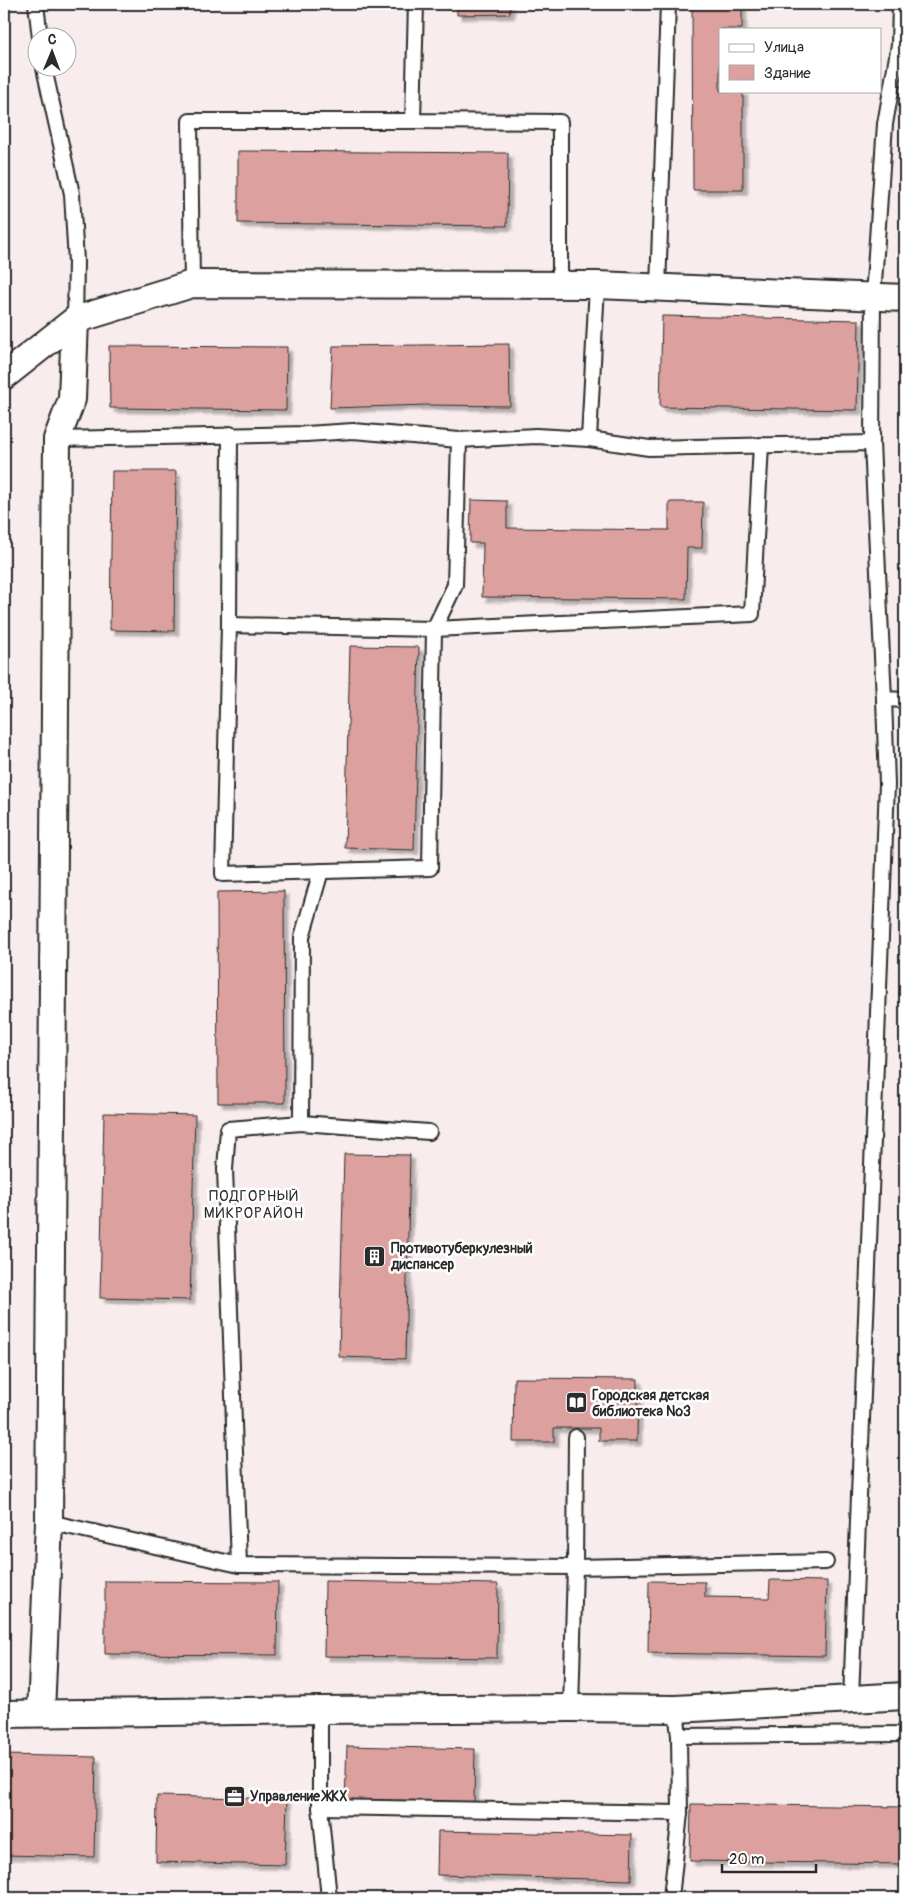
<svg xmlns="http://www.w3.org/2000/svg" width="909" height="1902" viewBox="0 0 909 1902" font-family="Pangolin,sans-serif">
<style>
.building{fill:#dca19e;stroke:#2b2b2b;filter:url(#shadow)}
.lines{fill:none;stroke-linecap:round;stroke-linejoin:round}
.lane-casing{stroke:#2b2b2b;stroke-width:18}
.street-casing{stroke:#2b2b2b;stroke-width:30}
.lane{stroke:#fff;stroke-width:14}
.street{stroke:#fff;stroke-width:26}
.labels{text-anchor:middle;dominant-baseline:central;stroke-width:5;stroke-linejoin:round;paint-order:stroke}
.poi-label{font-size:14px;font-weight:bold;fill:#2b2b2b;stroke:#fff;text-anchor:start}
.neighbourhood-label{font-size:15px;letter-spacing:1px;fill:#2b2b2b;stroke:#fff}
</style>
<defs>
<filter id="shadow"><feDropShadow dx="4.5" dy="4.5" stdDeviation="1" flood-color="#0004"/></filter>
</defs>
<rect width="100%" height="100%" fill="#f8ecec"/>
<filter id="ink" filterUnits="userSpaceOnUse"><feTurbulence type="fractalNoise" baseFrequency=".02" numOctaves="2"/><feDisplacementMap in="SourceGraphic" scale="10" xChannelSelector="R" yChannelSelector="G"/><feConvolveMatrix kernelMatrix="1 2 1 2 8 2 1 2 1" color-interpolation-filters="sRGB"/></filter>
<g filter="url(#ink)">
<g class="building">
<polygon points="457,4 510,4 510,14 457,15"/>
<polygon points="692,4 742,4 742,29 720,29 720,91 743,91 743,190 693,190"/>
<polygon points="238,151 508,153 507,226 238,223"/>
<polygon points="662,316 859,320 857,410 660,407"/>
<polygon points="509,344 510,406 428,405 330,408 333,346"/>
<polygon points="109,346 287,347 286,410 110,408"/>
<polygon points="112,471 176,471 174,631 110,630"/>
<polygon points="471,500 507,501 507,528 669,530 669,502 703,502 702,548 687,548 686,599 482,597 483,543 470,543"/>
<polygon points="350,646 419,647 414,850 345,848"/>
<polygon points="284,891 285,1103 218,1103 217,892"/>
<polygon points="104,1113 195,1115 190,1300 100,1298"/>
<polygon points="344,1154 410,1155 405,1359 339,1357"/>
<polygon points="514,1378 638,1379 637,1441 599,1441 599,1428 554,1428 554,1442 513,1442"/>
<polygon points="770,1580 827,1581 825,1656 648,1653 649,1581 705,1582 705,1597 769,1598"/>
<polygon points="105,1581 278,1582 277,1655 105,1654"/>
<polygon points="325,1581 498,1584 497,1658 324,1656"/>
<polygon points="347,1746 475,1749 474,1803 345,1800"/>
<polygon points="4,1755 96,1757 94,1857 4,1855"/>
<polygon points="157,1796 287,1799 285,1865 156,1862"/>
<polygon points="691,1804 905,1807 905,1864 690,1861"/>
<polygon points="438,1831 632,1835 631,1880 437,1875"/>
</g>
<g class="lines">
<defs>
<g id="lane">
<polyline points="36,4 40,38"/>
<polyline points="416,4 413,121 560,122 560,285"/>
<polyline points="44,68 72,194 76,262 75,320"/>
<polyline points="192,284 190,121 413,121"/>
<polyline points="658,288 668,4"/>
<polyline points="230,434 229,625 223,874 430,868 434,629 455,585 459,440"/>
<polyline points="57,439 306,434 353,431 459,440 536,436 589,439 597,285"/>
<polyline points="589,439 649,448 872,443 873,297 885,124 899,45 900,4"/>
<polyline points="872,443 884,699 905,700"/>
<polyline points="229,625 434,629 752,614 761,445"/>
<polyline points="301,1123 302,937 321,871"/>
<polyline points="49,1522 239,1565 575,1567 826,1562"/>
<polyline points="239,1565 225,1169 228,1129 301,1123 429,1132"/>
<polyline points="851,1699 887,784 884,699"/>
<polyline points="571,1708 575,1567 576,1437"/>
<polyline points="320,1710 320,1807 329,1898"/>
<polyline points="679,1736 905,1734"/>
<polyline points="320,1807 680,1813"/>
<polyline points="671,1898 680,1813 679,1736 676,1709"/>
</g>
<g id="street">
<polyline points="4,376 75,320 192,284 597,285 905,298"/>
<polyline points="41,1713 49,1522 57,439 72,399 75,320"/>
<polyline points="4,1714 320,1710 571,1708 676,1709 905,1696"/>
</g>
</defs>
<use href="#lane" class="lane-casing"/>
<use href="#street" class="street-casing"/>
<use href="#lane" class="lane"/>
<use href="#street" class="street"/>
</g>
</g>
<defs>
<symbol id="building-square" viewBox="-11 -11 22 22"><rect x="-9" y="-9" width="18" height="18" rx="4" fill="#2b2b2b" stroke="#fff"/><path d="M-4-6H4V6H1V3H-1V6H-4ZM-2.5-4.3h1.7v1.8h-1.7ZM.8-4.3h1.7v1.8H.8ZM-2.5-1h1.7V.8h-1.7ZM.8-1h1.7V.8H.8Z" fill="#fff"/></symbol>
<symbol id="library-square" viewBox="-11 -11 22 22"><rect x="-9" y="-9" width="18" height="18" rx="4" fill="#2b2b2b" stroke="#fff"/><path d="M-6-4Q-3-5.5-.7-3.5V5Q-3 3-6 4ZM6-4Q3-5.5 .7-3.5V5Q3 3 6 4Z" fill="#fff"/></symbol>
<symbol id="office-square" viewBox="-11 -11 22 22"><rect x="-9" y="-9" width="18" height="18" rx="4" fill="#2b2b2b" stroke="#fff"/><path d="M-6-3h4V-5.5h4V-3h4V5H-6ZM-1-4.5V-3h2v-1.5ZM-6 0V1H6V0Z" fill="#fff"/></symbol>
</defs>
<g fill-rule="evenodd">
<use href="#building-square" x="362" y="1244" width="25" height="25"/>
<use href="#library-square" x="564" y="1390" width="25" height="25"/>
<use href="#office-square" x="222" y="1784" width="25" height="25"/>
</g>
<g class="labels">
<g class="poi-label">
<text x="391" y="1248">Противотуберкулезный<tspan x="391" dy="16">диспансер</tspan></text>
<text x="592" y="1395">Городская детская<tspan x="592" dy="16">библиотека №3</tspan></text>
<text x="250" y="1796">Управление ЖКХ</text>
</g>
<g class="neighbourhood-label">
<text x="254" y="1196">ПОДГОРНЫЙ<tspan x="254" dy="17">МИКРОРАЙОН</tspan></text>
</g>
</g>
<rect width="909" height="1902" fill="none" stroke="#fff" stroke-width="20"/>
<rect x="10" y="10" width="889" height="1882" fill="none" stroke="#2b2b2b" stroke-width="2" filter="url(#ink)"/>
<rect x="719" y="28" width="162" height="65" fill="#ffffff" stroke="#aaaaaa"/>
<rect x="729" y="44" width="25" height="8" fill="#ffffff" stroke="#aaaaaa"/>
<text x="764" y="52" font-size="15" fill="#2b2b2b">Улица</text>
<rect x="729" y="65" width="25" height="15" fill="#dca19e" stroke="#aaaaaa"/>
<text x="764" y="78" font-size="15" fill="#2b2b2b">Здание</text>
<g transform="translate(52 52) rotate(1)"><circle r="24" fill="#ffffff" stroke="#aaaaaa"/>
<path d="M0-4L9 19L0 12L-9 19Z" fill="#2b2b2b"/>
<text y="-8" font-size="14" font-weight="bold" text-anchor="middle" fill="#2b2b2b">С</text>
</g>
<path d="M722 1864v8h94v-8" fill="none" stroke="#2b2b2b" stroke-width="2.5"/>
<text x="729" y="1864" font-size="15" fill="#2b2b2b" stroke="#ffffff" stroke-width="4" paint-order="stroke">20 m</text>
</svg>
